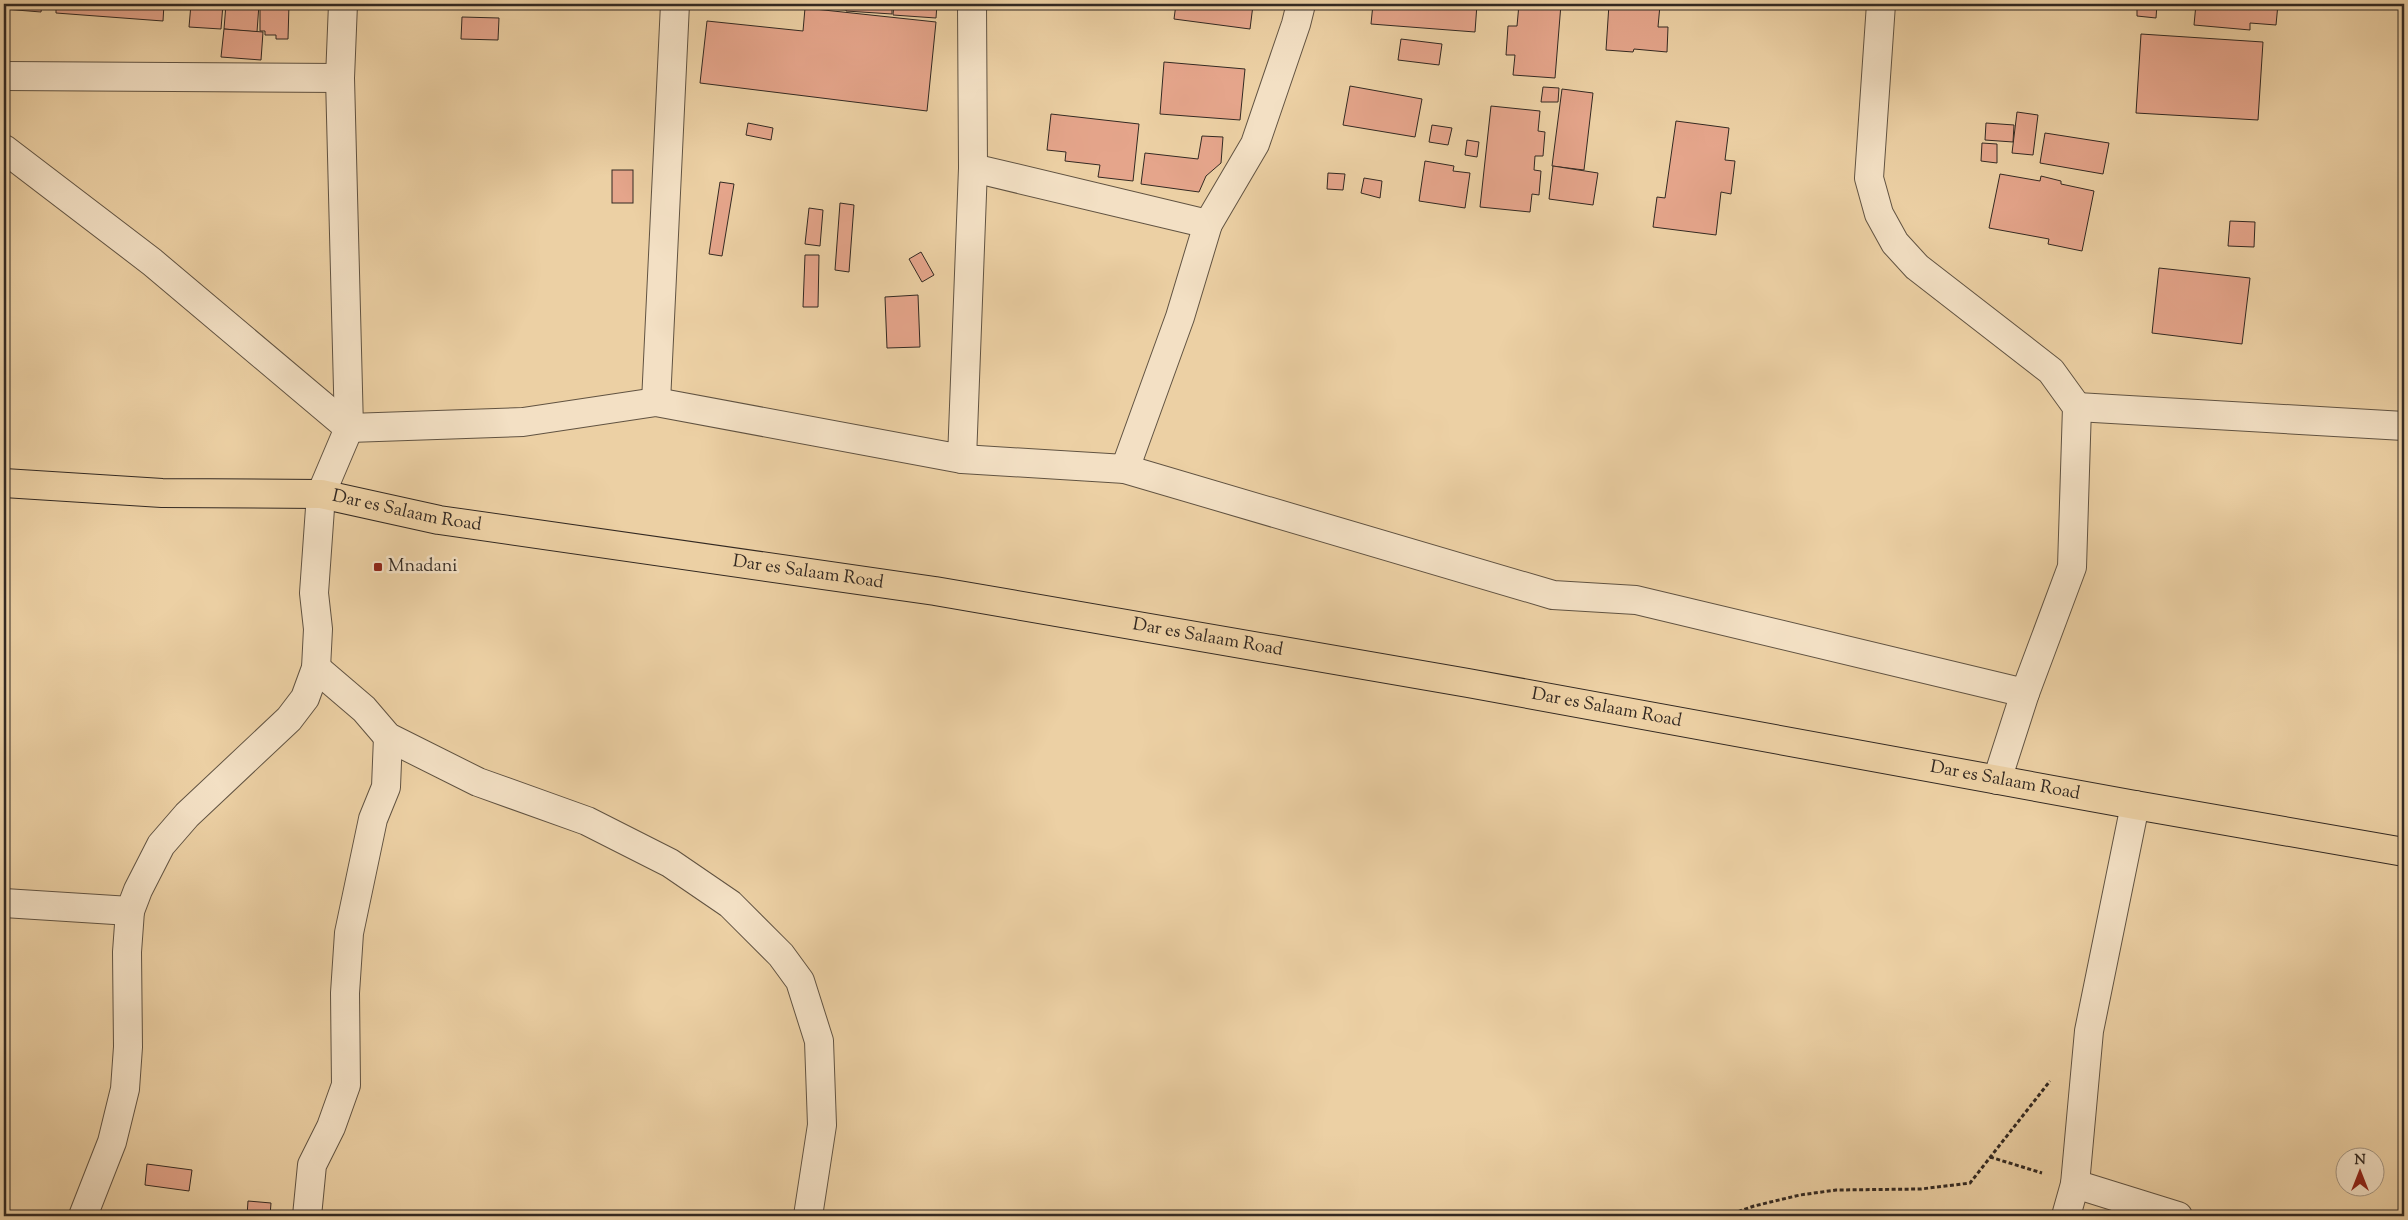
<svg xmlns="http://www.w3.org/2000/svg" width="2408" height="1220" viewBox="0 0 2408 1220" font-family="'Sorts Mill Goudy',serif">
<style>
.building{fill:#e5a58b;stroke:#332922}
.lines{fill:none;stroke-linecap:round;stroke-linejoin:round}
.minor-casing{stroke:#615342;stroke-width:30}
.highway-casing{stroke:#332922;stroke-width:30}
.path{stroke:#332922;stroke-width:3;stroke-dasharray:4 2.5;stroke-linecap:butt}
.minor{stroke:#f3e0c4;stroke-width:28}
.highway{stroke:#ecd0a4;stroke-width:28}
.poi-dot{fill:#8f2418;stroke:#f3e0c4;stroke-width:2}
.labels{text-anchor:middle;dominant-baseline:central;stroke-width:5;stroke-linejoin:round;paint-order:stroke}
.street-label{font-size:18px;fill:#332922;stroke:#f3e0c4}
.poi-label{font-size:18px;fill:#332922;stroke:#f3e0c4;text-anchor:start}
</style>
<rect width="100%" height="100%" fill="#ecd0a4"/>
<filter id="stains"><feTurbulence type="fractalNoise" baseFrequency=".004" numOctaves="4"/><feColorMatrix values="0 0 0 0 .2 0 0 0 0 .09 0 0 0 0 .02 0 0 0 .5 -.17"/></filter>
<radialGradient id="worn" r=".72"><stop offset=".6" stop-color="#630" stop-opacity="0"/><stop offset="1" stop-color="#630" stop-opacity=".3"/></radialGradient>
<g class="building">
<polygon points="4,4 42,4 41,12 4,9"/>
<polygon points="56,4 164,4 163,21 56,13"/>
<polygon points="191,4 223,4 221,29 189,27"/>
<polygon points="226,4 259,4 257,32 224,29"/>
<polygon points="260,4 289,4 288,39 276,39 276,35 265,35 265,31 260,31"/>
<polygon points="805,4 846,4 846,10 805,8"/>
<polygon points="847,4 892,4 892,14 846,11"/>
<polygon points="894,4 937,4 936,18 893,15"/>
<polygon points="1176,4 1253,5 1250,29 1174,19"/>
<polygon points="1373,4 1477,4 1475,32 1371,24"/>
<polygon points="1519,4 1561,4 1555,78 1513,75 1515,55 1506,55 1508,26 1517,26"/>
<polygon points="1609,4 1663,4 1660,5 1658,27 1668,27 1667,52 1634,49 1633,52 1606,50"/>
<polygon points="1915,4 1992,4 1992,7"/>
<polygon points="2137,4 2157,4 2156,18 2137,16"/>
<polygon points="2196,4 2278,4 2276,25 2250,23 2250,30 2194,25"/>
<polygon points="805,8 936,22 927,111 700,83 707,21 803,31"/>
<polygon points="462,17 499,18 498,40 461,39"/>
<polygon points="224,29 263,32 261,60 221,57"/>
<polygon points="2141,34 2263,42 2258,120 2136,113"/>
<polygon points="1401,39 1442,44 1439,65 1398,60"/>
<polygon points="1164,62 1245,69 1240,120 1160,114"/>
<polygon points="1350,86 1422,99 1415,137 1343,125"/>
<polygon points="1543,87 1559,88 1558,102 1541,102"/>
<polygon points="1562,89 1593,93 1584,170 1552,166"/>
<polygon points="1491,106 1540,111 1538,131 1545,132 1543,156 1535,156 1534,170 1541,171 1539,195 1532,194 1530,212 1480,207"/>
<polygon points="2017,112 2038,115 2033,155 2012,153"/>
<polygon points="1051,114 1139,124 1133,181 1098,177 1100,165 1065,161 1066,152 1047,150"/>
<polygon points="1676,121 1729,128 1725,160 1735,161 1731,194 1721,192 1716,235 1653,227 1657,197 1665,198"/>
<polygon points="748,123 773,128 771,140 746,135"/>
<polygon points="1986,123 2014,125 2013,142 1985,140"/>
<polygon points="1432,125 1452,128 1448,145 1429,142"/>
<polygon points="2045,133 2109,143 2103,174 2040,163"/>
<polygon points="1202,136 1223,137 1221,163 1206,176 1199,192 1141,184 1145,153 1198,159"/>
<polygon points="1467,140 1479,142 1477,157 1465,155"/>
<polygon points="1982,143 1997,144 1997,163 1981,161"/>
<polygon points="1425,161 1454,166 1453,171 1470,173 1465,208 1419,201"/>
<polygon points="1553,166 1598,173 1593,205 1549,199"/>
<rect x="612" y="170" width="21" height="33"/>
<polygon points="1328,173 1345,174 1343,190 1327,189"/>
<polygon points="2000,174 2040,181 2041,176 2061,181 2061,184 2094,191 2082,251 2048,244 2049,239 1989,228"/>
<polygon points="1364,178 1382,181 1380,198 1361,193"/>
<polygon points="720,182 734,184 722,256 709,254"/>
<polygon points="840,203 854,205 849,272 835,270"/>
<polygon points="809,208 823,210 820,246 805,244"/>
<polygon points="2230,221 2255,222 2254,247 2228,246"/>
<polygon points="921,252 934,275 922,282 909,259"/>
<polygon points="805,255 819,255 818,307 803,307"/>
<polygon points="2159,268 2250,278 2242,344 2152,333"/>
<polygon points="918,295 920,347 887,348 885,297"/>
<polygon points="147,1164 192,1170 189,1191 145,1185"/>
<polygon points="4,1198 7,1198 5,1216 4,1216"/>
<polygon points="248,1201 271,1203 270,1216 247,1216"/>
</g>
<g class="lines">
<defs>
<g id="minor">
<polyline points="1881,4 1869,178 1879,214 1895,243 1917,267 2051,371 2077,407 2072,567 2025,693 1997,780"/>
<polyline points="4,76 340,78"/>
<polyline points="4,149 152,262 349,428 523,422 656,402 962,459 973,168 972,4"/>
<polyline points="973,168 1208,224"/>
<polyline points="656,402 675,4"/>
<polyline points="2077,407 2404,426"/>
<polyline points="962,459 1125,469 1180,317 1208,224 1255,144 1296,24 1301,4"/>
<polyline points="1125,469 1553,595 1636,600 2025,693"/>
<polyline points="316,668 364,709 388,737 478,782 587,821 670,863 730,904 781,955 800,981 819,1041 822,1125 808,1216"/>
<polyline points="4,903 130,911"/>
<polyline points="2075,1184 2178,1216"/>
<polyline points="83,1216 112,1142 125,1089 128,1047 127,952 130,911 138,890 161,845 187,815 289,719 305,698 316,668 318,629 314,593 321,494 349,428 340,78 343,4"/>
<polyline points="307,1216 312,1165 331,1127 346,1085 345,993 349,933 373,819 386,787 388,737"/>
<polyline points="2066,1216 2075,1184 2089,1031 2135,805"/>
</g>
<g id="highway">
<path id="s1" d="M4,483L162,493L321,494L439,520L935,591L1468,683L2135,805L2404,852"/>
</g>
</defs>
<use href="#minor" class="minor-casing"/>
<use href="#highway" class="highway-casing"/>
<g class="path">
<polyline points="1990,1157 2042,1173"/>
<polyline points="1726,1216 1754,1206 1800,1195 1836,1190 1921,1189 1970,1183 2050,1081"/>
</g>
<use href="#minor" class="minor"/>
<use href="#highway" class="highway"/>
</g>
<rect class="poi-dot" x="373" y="562" width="10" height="10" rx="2.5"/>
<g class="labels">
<g class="street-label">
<text stroke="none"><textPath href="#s1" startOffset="405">Dar es Salaam Road</textPath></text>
<text stroke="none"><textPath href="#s1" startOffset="811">Dar es Salaam Road</textPath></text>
<text stroke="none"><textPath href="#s1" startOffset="1216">Dar es Salaam Road</textPath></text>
<text stroke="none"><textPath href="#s1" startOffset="1621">Dar es Salaam Road</textPath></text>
<text stroke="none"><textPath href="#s1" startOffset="2026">Dar es Salaam Road</textPath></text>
</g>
<g class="poi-label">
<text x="388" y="567">Mnadani</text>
</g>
</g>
<rect width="2408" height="1220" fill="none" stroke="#ecd0a4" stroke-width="20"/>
<rect x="5" y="5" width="2398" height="1210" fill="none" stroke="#332922" stroke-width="2.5"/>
<rect x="10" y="10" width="2388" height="1200" fill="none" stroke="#332922"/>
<g transform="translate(2360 1172)"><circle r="24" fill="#f3e0c4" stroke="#a69783"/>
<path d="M0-4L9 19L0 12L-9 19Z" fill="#8f2418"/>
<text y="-8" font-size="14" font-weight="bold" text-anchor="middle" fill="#332922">N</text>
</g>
<rect width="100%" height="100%" filter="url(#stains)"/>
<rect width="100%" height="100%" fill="url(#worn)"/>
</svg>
